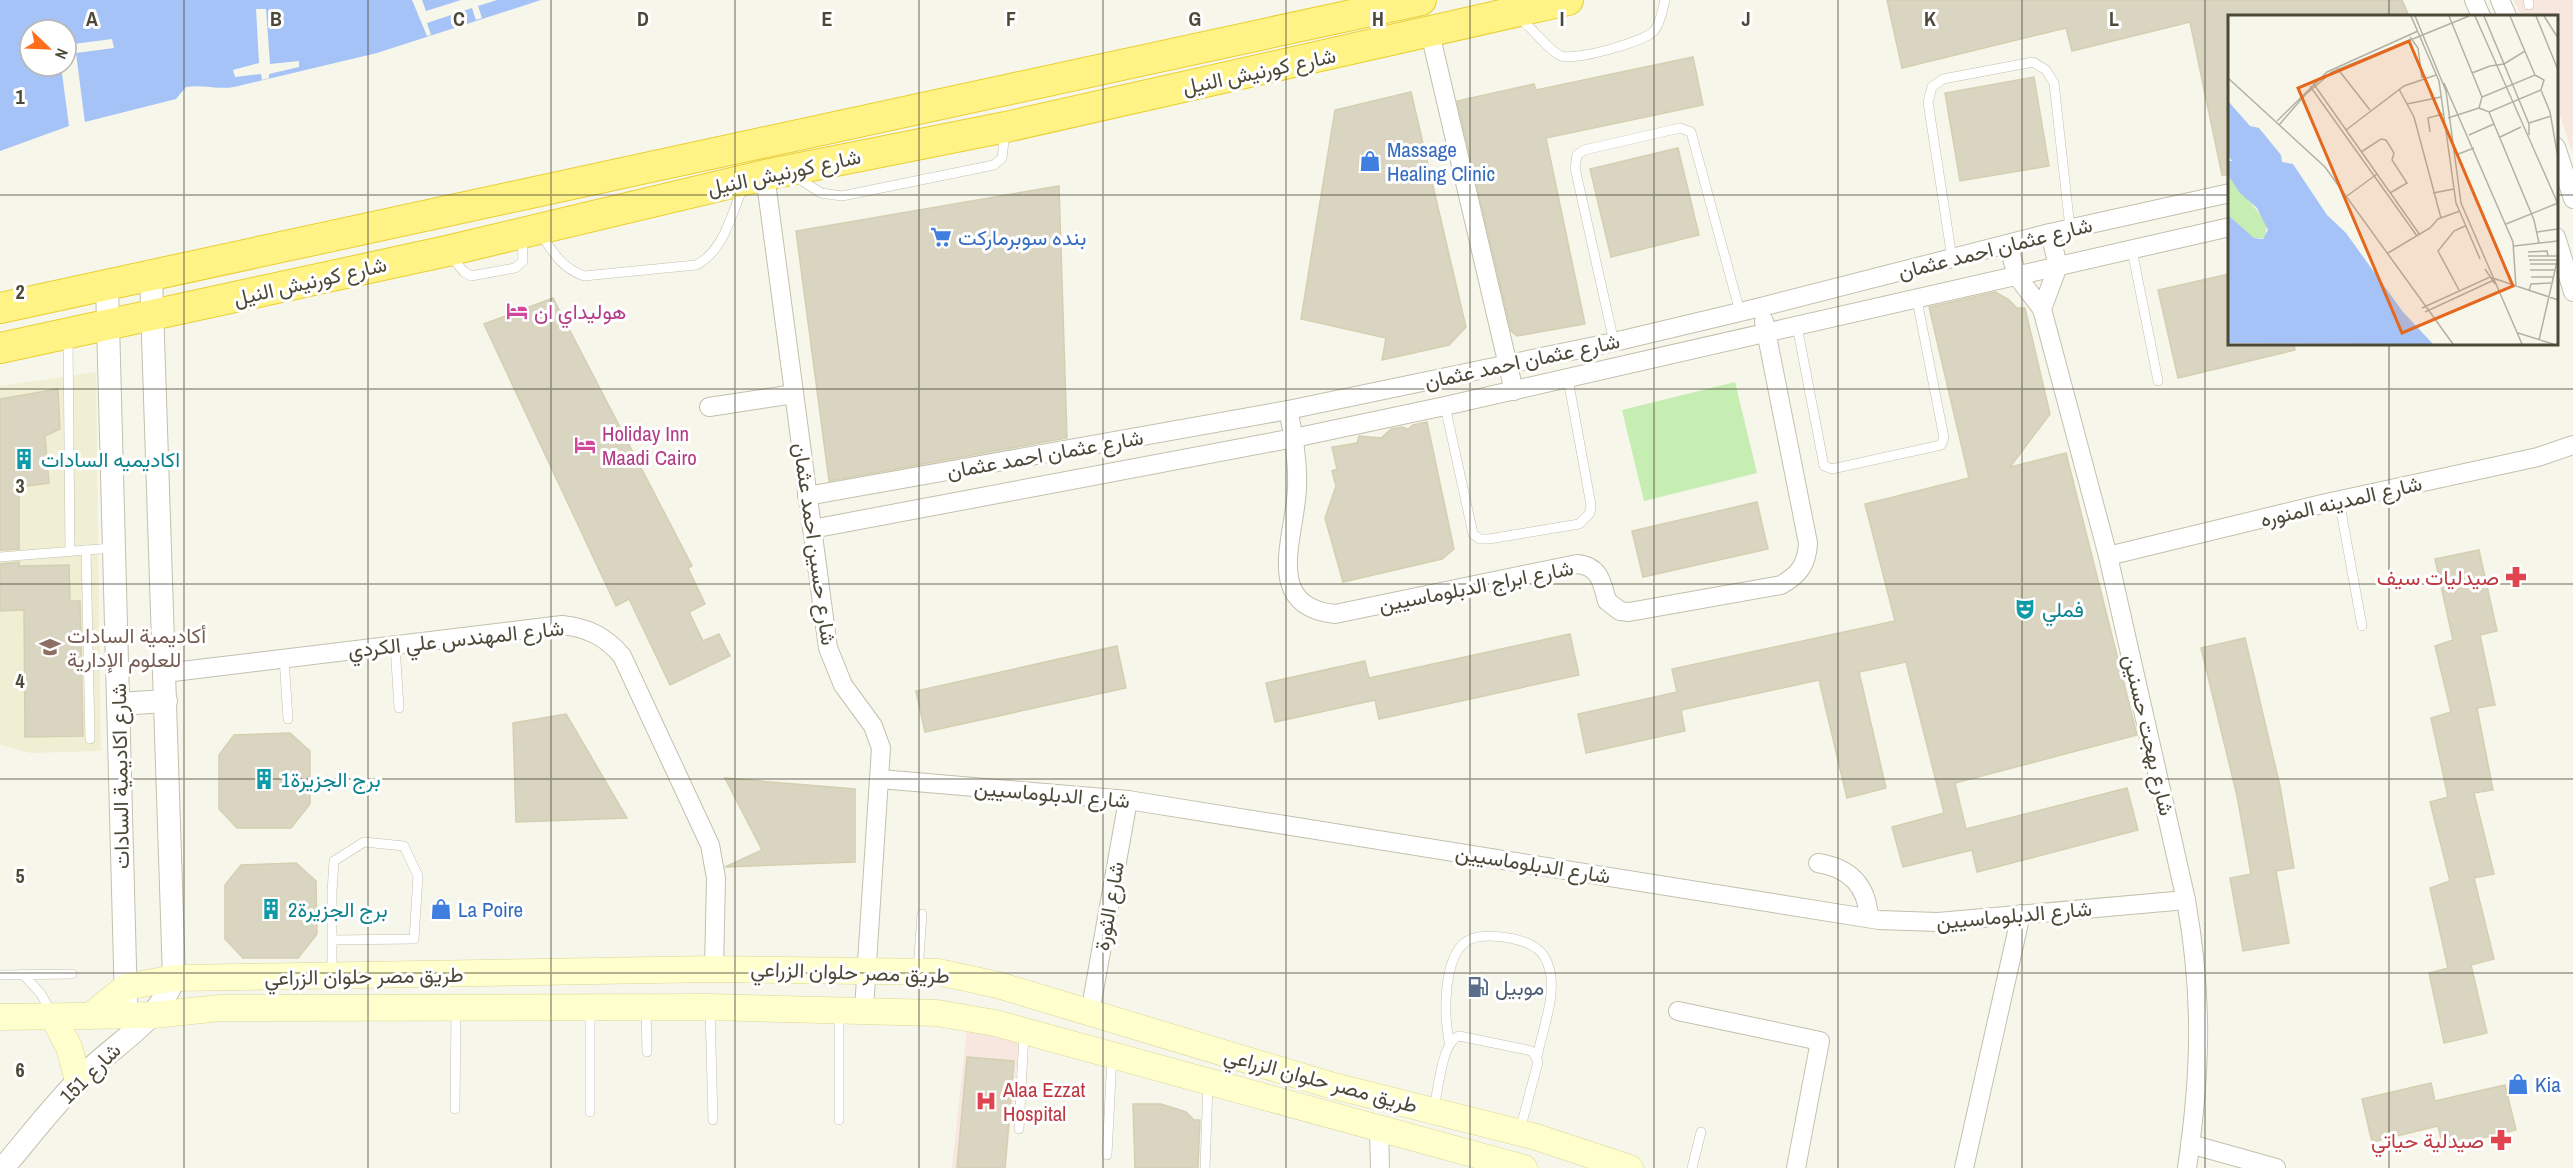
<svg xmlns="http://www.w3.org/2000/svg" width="2573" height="1168" viewBox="0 0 2573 1168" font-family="'Archivo Narrow',Vazirmatn,sans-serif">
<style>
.education{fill:#f0efd4}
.medical{fill:#f7e7df}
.green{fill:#c6edb2}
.water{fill:#a5c3f6;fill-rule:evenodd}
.pier{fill:#f7f6eb}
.building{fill:#d9d5c0;stroke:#d5cfb2;stroke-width:1.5}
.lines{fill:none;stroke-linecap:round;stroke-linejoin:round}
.service-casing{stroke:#c3c0ad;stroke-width:10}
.minor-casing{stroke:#c3c0ad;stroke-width:20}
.tertiary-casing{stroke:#c3c0ad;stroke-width:24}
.secondary-casing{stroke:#dad798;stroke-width:27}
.trunk-casing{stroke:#eace32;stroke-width:32}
.service{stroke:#fff;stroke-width:9}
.minor{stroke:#fff;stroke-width:18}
.tertiary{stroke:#fff;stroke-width:22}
.secondary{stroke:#fffecd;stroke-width:26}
.trunk{stroke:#fff385;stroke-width:30}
.grid{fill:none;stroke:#4c4938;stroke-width:1.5;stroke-opacity:0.55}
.labels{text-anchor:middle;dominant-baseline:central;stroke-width:6;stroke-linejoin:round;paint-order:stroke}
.street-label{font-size:21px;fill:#4c4938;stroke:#fff}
.shop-label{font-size:21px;fill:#366cbe;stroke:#fff;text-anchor:start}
.hotel-label{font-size:21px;fill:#b23c85;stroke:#fff;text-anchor:start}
.culture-label{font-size:21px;fill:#0d838f;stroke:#fff;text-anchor:start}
.health-label{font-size:21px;fill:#be3a42;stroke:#fff;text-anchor:end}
.education-label{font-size:21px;fill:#785e54;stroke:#fff;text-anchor:start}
.service-label{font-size:21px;fill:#4e5e75;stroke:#fff;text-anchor:start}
.inset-road{fill:none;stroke:#b3b1a3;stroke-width:1.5}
.view{fill:#e4681e;fill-opacity:0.15;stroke:#e4681e;stroke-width:3}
.inset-edge{fill:none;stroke:#4c4938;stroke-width:3}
.grid-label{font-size:20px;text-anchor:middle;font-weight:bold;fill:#4c4938;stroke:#fff;stroke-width:6;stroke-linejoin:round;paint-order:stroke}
</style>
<rect width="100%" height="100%" fill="#f7f6eb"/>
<polygon class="education" points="96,372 101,751 31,753 0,745 0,386"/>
<g class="medical">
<polygon points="2514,0 2573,0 2573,155 2557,106 2556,16 2521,16"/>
<polygon points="967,1029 1020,1035 1006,1168 952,1168"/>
</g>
<polygon class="green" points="1735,382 1757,473 1644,501 1622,410"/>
<path class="water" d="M0,0H541L377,53L234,87C217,90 204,84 186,87L176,99L69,126L0,151ZM30,30H66V66H30Z"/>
<g class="pier">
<polygon points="412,0 422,0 426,11 461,0 497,0 478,6 482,18 476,20 472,8 427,23 431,35 427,36"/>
<polygon points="256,9 266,9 270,64 299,61 299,67 269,74 269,78 262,80 261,74 235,77 233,70 259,63"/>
<polygon points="112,39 114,48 76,53 85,123 69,126 61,66 66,66 66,45"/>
</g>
<g class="building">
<polygon points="1887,0 2402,0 2409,16 2229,16 2229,175 2222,175 2190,22 2072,51 2066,28 1902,68"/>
<polygon points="1693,57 1703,105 1546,138 1585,324 1517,336 1511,331 1457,101 1534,84 1536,90"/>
<polygon points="2034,77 2049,166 1960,181 1945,93"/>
<polygon points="1411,92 1466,327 1449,345 1382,360 1386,338 1301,319 1335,110"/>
<polygon points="1678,148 1699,235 1611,257 1590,169"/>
<polygon points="1059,186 1067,438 829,481 796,231"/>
<polygon points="2229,274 2229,344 2294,344 2295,350 2178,378 2158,290"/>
<polygon points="1995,292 2008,299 2017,308 2025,308 2050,414 2010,467 2066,453 2137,735 1955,783 1966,829 2127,788 2138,830 1977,872 1972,850 1903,867 1892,827 1944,813 1906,662 1859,672 1886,788 1847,798 1819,680 1681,710 1685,731 1586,753 1578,714 1677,692 1672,669 1895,621 1865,504 1969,478 1929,307"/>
<polygon points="553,298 692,566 688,568 705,604 689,612 703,641 719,634 730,656 670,685 629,599 616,606 484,324"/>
<polygon points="58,389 60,429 45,436 49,483 19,487 19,549 0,550 0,399"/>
<polygon points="1427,422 1454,549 1442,559 1343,582 1325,518 1336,486 1332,471 1337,469 1332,447 1357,443 1359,436 1381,438 1391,429 1402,427 1408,429 1413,425"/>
<polygon points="1757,502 1768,549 1643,577 1632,531"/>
<polygon points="2479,550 2497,631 2480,635 2495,705 2477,708 2493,790 2474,793 2494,874 2474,878 2494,959 2471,965 2487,1033 2444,1043 2429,973 2448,968 2430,888 2450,881 2430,802 2448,797 2431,718 2451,712 2435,646 2453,640 2435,559"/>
<polygon points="19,562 19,566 69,565 70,601 80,601 83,736 25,737 24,610 0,611 0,564"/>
<polygon points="1570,634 1579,675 1379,719 1375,700 1275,722 1266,683 1365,661 1369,678"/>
<polygon points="2245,638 2280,786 2294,868 2276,871 2289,943 2243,951 2230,878 2251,874 2237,796 2201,648"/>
<polygon points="1117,646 1126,688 925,732 916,691"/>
<polygon points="566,714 627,818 516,822 513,723"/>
<polygon points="290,733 310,751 310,804 291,828 237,828 219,809 219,755 234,735"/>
<polygon points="725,778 855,789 855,862 725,867 762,850"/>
<polygon points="296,863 316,881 317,934 298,958 243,958 225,939 225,885 241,865"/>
<polygon points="967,1057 1014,1061 1005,1168 957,1168"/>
<polygon points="2431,1083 2435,1101 2505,1085 2516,1130 2443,1147 2438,1126 2372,1142 2362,1099"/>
<polygon points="1133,1104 1161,1104 1186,1112 1194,1120 1200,1120 1198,1168 1135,1168"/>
</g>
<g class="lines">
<defs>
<g id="service">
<polyline points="2528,0 2529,5"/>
<path d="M1519,18C1533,28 1548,50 1561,56C1575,61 1644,42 1654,31C1661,22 1662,11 1665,0"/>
<polyline points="795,176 821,193 842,196 994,165 1002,158 1005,132"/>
<path d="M541,234C554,254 562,268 584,276L696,265C724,251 731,215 743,187"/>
<polyline points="2132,250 2158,381"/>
<polyline points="450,255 464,272 471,276 515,268 523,261 522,236"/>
<polyline points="1952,258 1928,102 1932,87 1943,79 2033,62 2046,70 2054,83 2070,228"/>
<polyline points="1797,326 1824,466 1832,469 1941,445 1944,438 1917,300"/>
<polyline points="68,337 70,551"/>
<polyline points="1614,342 1575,168 1577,155 1584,150 1680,128 1691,132 1740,312"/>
<polyline points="1445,406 1473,534 1480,539 1489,539 1579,524 1590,513 1591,505 1568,379"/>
<polyline points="2339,500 2362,626"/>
<polyline points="86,550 90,739"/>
<polyline points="0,557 112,548"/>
<polyline points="395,645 399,708"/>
<polyline points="284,658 288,719"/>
<polyline points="918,970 922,914"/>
<polyline points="23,974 41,994 52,1014"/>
<polyline points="0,975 72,974"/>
<polyline points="332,975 332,892 334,861 364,842 404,846 418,876 414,939 333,940"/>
<polyline points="646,1009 647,1052"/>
<polyline points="710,1009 713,1120"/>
<polyline points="839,1012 839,1120"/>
<path d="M1449,1041C1444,1016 1443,964 1463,944C1477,930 1521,937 1536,948C1544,953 1548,963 1550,971C1556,997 1542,1031 1537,1057"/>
<path d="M1434,1108C1438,1091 1442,1041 1459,1036L1528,1050L1533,1052L1538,1062L1520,1130"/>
<polyline points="455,1109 456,1008"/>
<polyline points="590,1112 590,1009"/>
<polyline points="1019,1129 1024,1033"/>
<polyline points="1107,1155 1112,1056"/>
<polyline points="1205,1168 1208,1084"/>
<polyline points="1692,1168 1701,1132"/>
</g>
<g id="minor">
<polyline points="2474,0 2481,16"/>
<polyline points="2500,0 2507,16"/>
<polyline points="1430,33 1514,391"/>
<polyline points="2556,147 2573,199"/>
<polyline points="765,175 828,648 843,685 873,726 881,748 864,1009"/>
<polyline points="2556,237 2573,292"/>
<path d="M2008,244L2017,276L2042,309L2108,556L2186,900C2203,996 2201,1072 2187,1168"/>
<polyline points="2042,309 2058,266 2050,233"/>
<polyline points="709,407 794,394"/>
<path d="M1288,410C1294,436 1298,461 1297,487C1296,535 1261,606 1335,614L1577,564C1600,566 1602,583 1607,601L1620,611L1629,612L1781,585C1799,575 1807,564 1808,543L1764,321"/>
<polyline points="807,496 1288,410 1614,342 1761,307 2050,233 2230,193"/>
<polyline points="812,529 1294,438 1445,406 2230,227"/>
<polyline points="2108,556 2322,504 2538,457 2573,445"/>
<path d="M165,673L562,625C588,628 605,636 622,656L710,845L716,878L714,969"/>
<polyline points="880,779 1128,800 1879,920 1938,922 2186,900"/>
<path d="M1818,863C1850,868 1867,886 1869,918"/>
<polyline points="1678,1011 1820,1041 1796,1168"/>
<polyline points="1090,1013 1128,800"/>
<polyline points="1379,1130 1380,1168"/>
<polyline points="2190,1144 2276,1168"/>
<polyline points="1964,1168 2021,914"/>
</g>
<g id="tertiary">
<polyline points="107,285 126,1003"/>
<polyline points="118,704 166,701"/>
<path d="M3,1168C28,1139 51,1108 78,1081C110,1046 158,1024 174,978L151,276"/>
</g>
<g id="secondary">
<polyline points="90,1016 126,987 174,978 714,969 938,972 998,985 1330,1085 1533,1136 1630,1168"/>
<polyline points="0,1017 154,1015 220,1008 709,1007 937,1013 995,1023 1524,1168"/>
<polyline points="53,1017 69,1047 78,1081"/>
</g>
<g id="trunk">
<polyline points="0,308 1421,0"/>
<polyline points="0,348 447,251 765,175 1006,127 1568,0"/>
</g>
</defs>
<use href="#service" class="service-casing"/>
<use href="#minor" class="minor-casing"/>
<use href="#tertiary" class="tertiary-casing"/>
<use href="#secondary" class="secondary-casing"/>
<use href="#trunk" class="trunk-casing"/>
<use href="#service" class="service"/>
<use href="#minor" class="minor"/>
<use href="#tertiary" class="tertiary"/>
<use href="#secondary" class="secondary"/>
<use href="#trunk" class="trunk"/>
</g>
<path class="grid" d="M184,0V1168M368,0V1168M551,0V1168M735,0V1168M919,0V1168M1103,0V1168M1286,0V1168M1470,0V1168M1654,0V1168M1838,0V1168M2022,0V1168M2205,0V1168M2389,0V16M0,195H2230M2556,195H2573M2389,344V1168M0,389H2573M0,584H2573M0,779H2573M0,973H2573"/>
<defs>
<symbol id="shop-bare" viewBox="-9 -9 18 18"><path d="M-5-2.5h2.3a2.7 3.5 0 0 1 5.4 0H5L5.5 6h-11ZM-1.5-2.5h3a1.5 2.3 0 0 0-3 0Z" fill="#3f7fe0" stroke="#fff" stroke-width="2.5" paint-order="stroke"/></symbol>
<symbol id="supermarket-bare" viewBox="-9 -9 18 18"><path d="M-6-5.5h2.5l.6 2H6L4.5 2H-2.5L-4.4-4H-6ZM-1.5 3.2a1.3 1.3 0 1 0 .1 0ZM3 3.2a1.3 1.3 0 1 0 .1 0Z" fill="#3f7fe0" stroke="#fff" stroke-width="2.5" paint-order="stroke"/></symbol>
<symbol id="hotel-bare" viewBox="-9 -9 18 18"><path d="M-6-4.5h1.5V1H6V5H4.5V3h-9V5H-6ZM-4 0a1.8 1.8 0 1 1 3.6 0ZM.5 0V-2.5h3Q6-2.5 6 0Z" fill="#d1479c" stroke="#fff" stroke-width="2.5" paint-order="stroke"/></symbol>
<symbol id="building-bare" viewBox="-9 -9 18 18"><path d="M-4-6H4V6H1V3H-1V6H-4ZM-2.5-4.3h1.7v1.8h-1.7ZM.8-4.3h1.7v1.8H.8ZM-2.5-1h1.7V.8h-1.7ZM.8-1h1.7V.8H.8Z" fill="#0f9aa8" stroke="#fff" stroke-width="2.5" paint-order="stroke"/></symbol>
<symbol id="pharmacy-bare" viewBox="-9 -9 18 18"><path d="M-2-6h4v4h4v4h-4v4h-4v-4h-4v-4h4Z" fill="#e0444e" stroke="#fff" stroke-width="2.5" paint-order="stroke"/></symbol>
<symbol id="theatre-bare" viewBox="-9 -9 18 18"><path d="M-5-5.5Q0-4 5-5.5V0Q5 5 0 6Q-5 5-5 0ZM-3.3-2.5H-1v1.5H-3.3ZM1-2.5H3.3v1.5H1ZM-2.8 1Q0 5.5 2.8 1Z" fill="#0f9aa8" stroke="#fff" stroke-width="2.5" paint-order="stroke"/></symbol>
<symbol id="university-bare" viewBox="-9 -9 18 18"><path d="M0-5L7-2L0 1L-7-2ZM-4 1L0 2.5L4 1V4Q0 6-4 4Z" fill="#8d6e63" stroke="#fff" stroke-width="2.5" paint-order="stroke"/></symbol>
<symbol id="fuel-bare" viewBox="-9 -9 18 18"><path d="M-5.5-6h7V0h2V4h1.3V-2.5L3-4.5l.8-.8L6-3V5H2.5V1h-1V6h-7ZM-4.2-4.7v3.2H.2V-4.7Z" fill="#5c6f8a" stroke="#fff" stroke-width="2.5" paint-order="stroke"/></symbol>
<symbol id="hospital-bare" viewBox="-9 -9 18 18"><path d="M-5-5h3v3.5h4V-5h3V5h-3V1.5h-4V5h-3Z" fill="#e0444e" stroke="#fff" stroke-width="2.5" paint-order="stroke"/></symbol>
</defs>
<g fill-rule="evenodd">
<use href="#shop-bare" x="1355" y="146" width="30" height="30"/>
<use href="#supermarket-bare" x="926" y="222" width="30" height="30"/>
<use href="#hotel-bare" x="502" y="296" width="30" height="30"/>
<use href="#hotel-bare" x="570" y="430" width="30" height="30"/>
<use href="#building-bare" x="9" y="444" width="30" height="30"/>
<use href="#pharmacy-bare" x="2501" y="562" width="30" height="30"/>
<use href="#theatre-bare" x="2010" y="594" width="30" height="30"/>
<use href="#university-bare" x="35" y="632" width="30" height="30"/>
<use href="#building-bare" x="249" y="764" width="30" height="30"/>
<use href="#building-bare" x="256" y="894" width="30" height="30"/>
<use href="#shop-bare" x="426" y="894" width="30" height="30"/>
<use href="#fuel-bare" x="1463" y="972" width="30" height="30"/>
<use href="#shop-bare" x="2503" y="1069" width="30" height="30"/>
<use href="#hospital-bare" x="971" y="1086" width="30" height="30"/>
<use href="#pharmacy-bare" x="2486" y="1125" width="30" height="30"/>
</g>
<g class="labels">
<g class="street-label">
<text transform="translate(1259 71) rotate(-12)">شارع كورنيش النيل</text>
<text transform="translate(784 172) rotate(-12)">شارع كورنيش النيل</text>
<text transform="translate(1995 248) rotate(-14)">شارع عثمان احمد عثمان</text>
<text transform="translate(310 281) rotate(-13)">شارع كورنيش النيل</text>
<text transform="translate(1522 361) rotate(-12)">شارع عثمان احمد عثمان</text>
<text transform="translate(1045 454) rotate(-10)">شارع عثمان احمد عثمان</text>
<text transform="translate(2341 501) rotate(-13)">شارع المدينه المنوره</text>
<text transform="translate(815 544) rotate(82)">شارع حسين احمد عثمان</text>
<text transform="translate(1476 586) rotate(-11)">شارع ابراج الدبلوماسيين</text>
<text transform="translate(456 639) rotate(-6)">شارع المهندس علي الكردي</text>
<text transform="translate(2149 735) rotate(77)">شارع بهجت حسنين</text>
<text transform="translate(120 776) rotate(-91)">شارع اكاديمية السادات</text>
<text transform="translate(1052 794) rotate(5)">شارع الدبلوماسيين</text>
<text transform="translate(1533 864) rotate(9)">شارع الدبلوماسيين</text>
<text transform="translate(1109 906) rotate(-80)">شارع الثورة</text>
<text transform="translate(2014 915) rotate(-5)">شارع الدبلوماسيين</text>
<text transform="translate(850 972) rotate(2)">طريق مصر حلوان الزراعي</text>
<text transform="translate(364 976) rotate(-1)">طريق مصر حلوان الزراعي</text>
<text transform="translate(90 1073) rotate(-45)">شارع 151</text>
<text transform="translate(1321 1080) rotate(15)">طريق مصر حلوان الزراعي</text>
</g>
<g class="shop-label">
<text x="1387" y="149">Massage<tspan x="1387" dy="24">Healing Clinic</tspan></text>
<text x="958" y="237">بنده سوبرماركت</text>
<text x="458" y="909">La Poire</text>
<text x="2535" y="1084">Kia</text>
</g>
<g class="hotel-label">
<text x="534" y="311">هوليداي ان</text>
<text x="602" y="433">Holiday Inn<tspan x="602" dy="24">Maadi Cairo</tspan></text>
</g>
<g class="culture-label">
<text x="41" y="459">اكاديميه السادات</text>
<text x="2042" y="609">فملي</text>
<text x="281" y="779">برج الجزيرة1</text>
<text x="288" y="909">برج الجزيرة2</text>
</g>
<g class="health-label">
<text x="2499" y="577">صيدليات سيف</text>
<text x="1003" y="1089" text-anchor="start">Alaa Ezzat<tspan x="1003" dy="24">Hospital</tspan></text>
<text x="2484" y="1140">صيدلية حياتي</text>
</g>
<g class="education-label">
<text x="67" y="635">أكاديمية السادات<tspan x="67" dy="24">للعلوم الإدارية</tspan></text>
</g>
<g class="service-label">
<text x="1495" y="987">موبيل</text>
</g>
</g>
<g transform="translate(2228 15)">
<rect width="330" height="330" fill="#f7f6eb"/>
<path d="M0,160L39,208L37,223H26L0,200Z" fill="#c6edb2"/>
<path d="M0,86L22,111L31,113L53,140L54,147L65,149L99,200L118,218L175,297L205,329L0,328V200L26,223L35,224L40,215L29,193L12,178L0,160V146H4L0,140Z" fill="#a5c3f6"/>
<path class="inset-road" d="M183,1L211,66L228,188L252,244M187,1L218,76L233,188L294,329M221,1L254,82M247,1L330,189M256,1L301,109V120M282,1L307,60M308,1L330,55M316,1L330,23M182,22L190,33L194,63M262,51L276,49L297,36M109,53L142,95M244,58L262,51M307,60L316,65L313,75L261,97L251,93L254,82ZM0,63L97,152L225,329M85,68L192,220M216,68L285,227L288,272M82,71L189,221M171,74L186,102L213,203M313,75L322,97L330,143M179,89L213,82M261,97L306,205L311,228M220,103L251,93M49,106L99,57L190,16M301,108L323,101M51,110L77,80L104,57L241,1M118,115L176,71L208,60M202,117L200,103L215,99M241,120L266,109M272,122L293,112M133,137L153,124L158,125L166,138L164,145L179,168L162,178M228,140L246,133M205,178L226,174M119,181L149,159M278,209L330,188M309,217L330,214M286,231L330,226M300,237L319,236L320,241M160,238L202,213L210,204L232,196M300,241H330M301,245H329M302,249H328M257,254L267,269M302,255H326M303,262H325M231,275L210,236L226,216L237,211M301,276L303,269L323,268M194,293L262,262L330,285M197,297L266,265M290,318L325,329M311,325L330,242"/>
<path class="view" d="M181,26L285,271L174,318L70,73Z"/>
<rect width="330" height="330" class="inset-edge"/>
</g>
<g class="grid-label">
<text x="92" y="26">A</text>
<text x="276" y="26">B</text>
<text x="459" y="26">C</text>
<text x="643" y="26">D</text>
<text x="827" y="26">E</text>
<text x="1011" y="26">F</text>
<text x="1195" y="26">G</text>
<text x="1378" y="26">H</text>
<text x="1562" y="26">I</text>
<text x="1746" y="26">J</text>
<text x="1930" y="26">K</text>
<text x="2114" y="26">L</text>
<text x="20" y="104">1</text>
<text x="20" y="299">2</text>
<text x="20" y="493">3</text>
<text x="20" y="688">4</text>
<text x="20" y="883">5</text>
<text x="20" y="1077">6</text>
</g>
<g transform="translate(48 48) rotate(113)"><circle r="28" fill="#ffffff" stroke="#b7b6af" stroke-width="1.5"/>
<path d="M0-4.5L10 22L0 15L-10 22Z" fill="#ff6e1a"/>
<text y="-9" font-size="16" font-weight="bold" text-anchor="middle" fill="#4c4938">N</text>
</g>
</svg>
